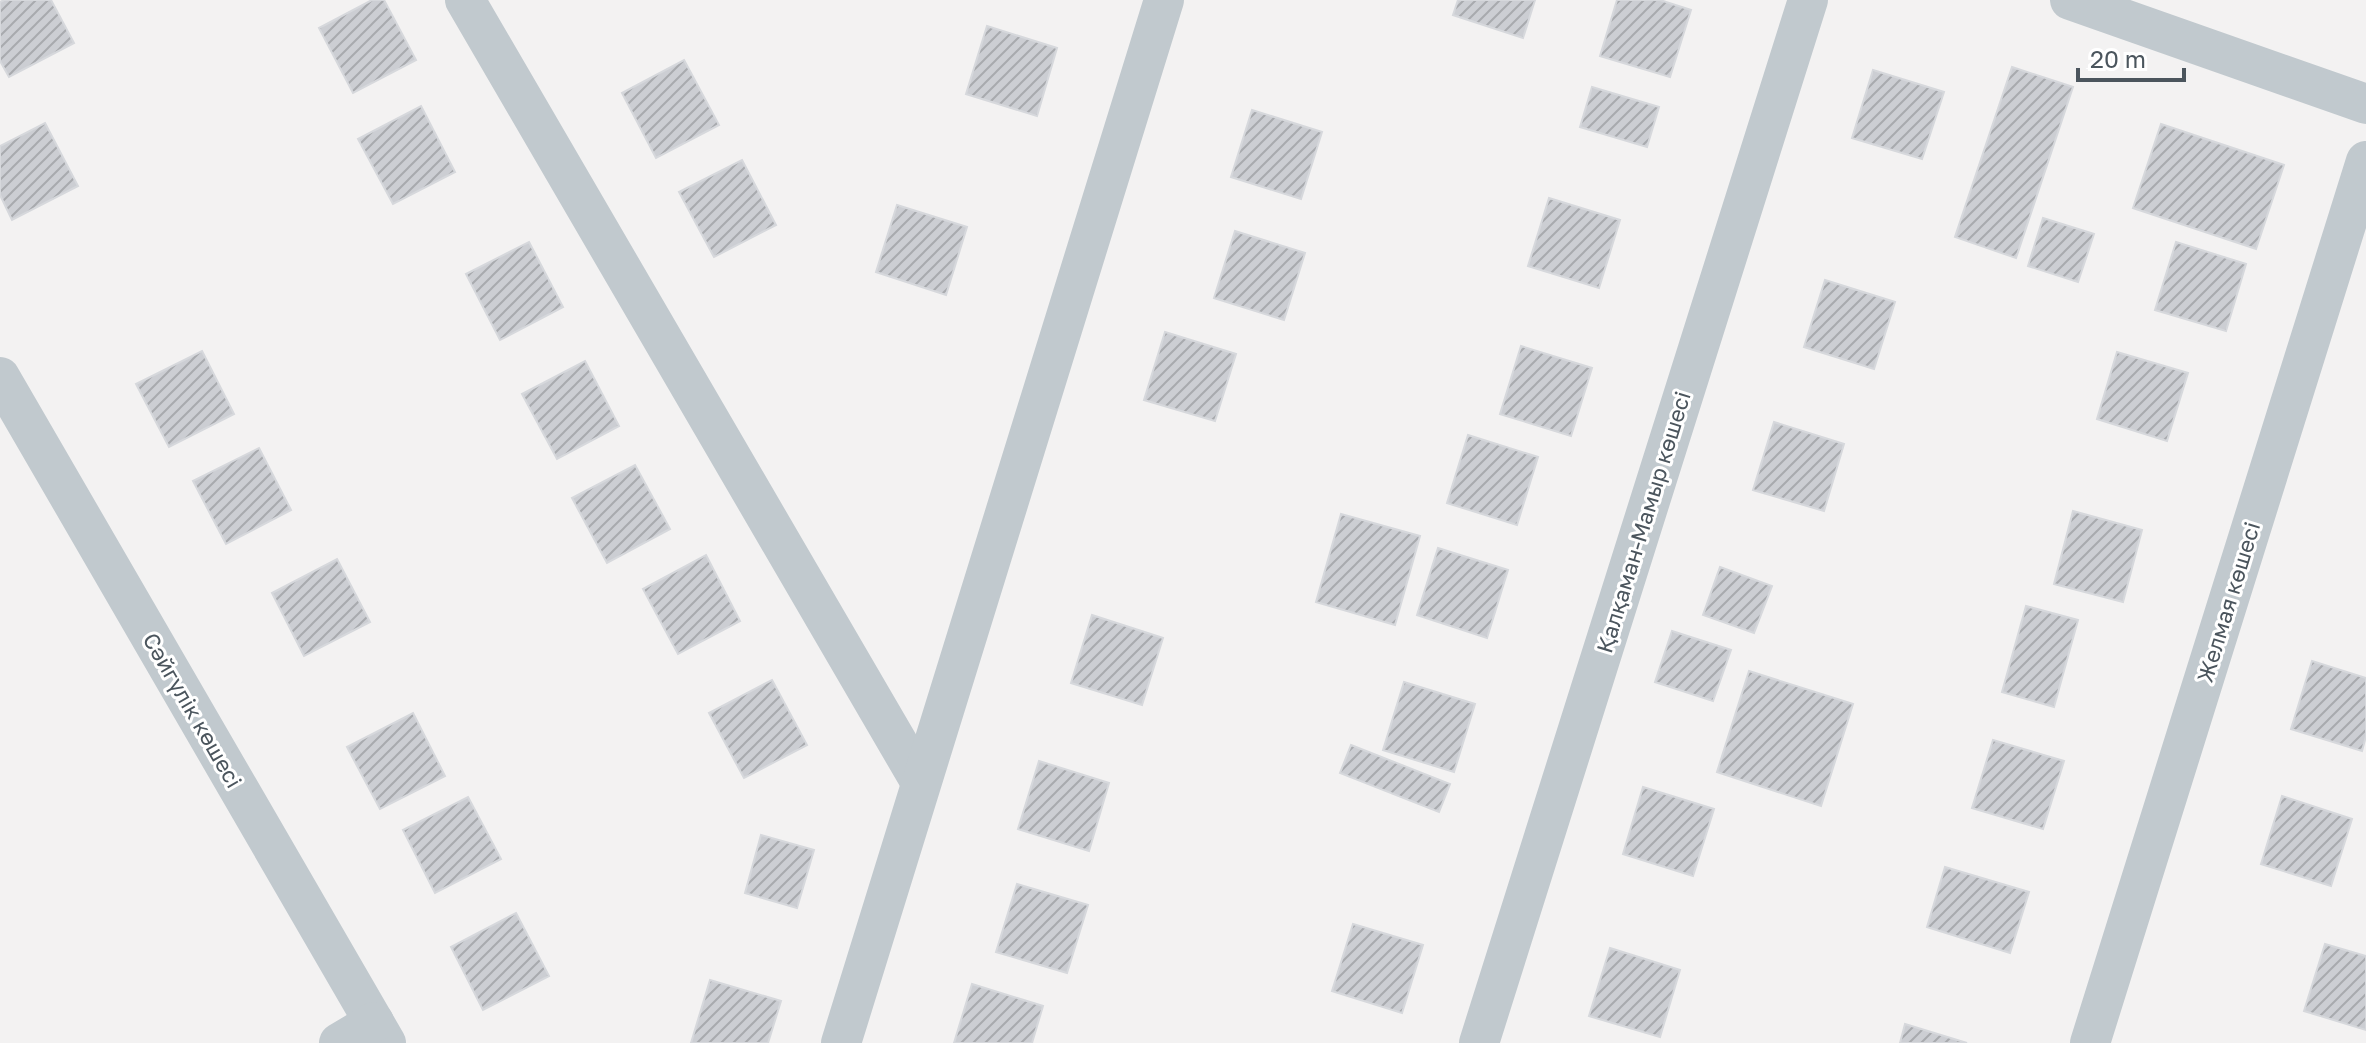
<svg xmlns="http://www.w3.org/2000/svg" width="2366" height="1043" viewBox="0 0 2366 1043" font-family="'Golos Text',sans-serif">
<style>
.building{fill:url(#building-hatch);stroke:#d6d8dc;stroke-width:2}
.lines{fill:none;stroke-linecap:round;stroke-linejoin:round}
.minor{stroke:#c1c9ce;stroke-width:40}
.labels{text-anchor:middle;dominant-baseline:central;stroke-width:6;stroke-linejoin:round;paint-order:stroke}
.street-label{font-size:22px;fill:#4b555d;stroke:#fff}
</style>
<defs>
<pattern id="building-hatch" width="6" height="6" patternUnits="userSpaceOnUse" patternTransform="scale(2)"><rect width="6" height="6" fill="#ccced3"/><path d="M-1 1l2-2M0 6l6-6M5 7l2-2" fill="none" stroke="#a8aaae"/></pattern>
</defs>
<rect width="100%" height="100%" fill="#f3f2f2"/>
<g class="building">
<polygon points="4,0 51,0 74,43 9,77 0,61 0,2"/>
<polygon points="372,0 384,0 416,60 353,93 319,28"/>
<polygon points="1458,0 1535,0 1523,38 1453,15"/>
<polygon points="1617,0 1660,0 1691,10 1670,77 1600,56"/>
<polygon points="987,26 1057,48 1037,116 966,94"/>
<polygon points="684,60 719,125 656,158 622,93"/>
<polygon points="2012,67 2073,87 2016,258 1955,237"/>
<polygon points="1873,70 1944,92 1922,159 1852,138"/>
<polygon points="1592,87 1659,107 1647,147 1580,127"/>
<polygon points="421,106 455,172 393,204 358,139"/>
<polygon points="1252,110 1322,132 1301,199 1231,177"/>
<polygon points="45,123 78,186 12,220 0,195 0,146"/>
<polygon points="2161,124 2284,165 2256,249 2133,208"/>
<polygon points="742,160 776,225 714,257 679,192"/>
<polygon points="1549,198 1620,220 1599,288 1528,266"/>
<polygon points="897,205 967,227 946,295 876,272"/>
<polygon points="2043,218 2094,234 2078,282 2028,266"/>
<polygon points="1235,231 1305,253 1284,320 1214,298"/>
<polygon points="529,242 563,307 500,340 466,274"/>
<polygon points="2176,242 2246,264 2226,331 2155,310"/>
<polygon points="1825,280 1895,302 1874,369 1804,347"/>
<polygon points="1165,332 1236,354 1215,421 1144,400"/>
<polygon points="1521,346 1592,368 1571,436 1500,414"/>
<polygon points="202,351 234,414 169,447 136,384"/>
<polygon points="2117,352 2188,373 2167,441 2097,419"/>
<polygon points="585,361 619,426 557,459 522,394"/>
<polygon points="1774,422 1844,444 1824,511 1753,490"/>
<polygon points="1468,435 1538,457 1517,525 1447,503"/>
<polygon points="259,448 291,510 226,544 193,481"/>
<polygon points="635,465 670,529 607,563 572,498"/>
<polygon points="2073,511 2142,530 2123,602 2054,584"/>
<polygon points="1341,514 1420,536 1395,625 1316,602"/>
<polygon points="1438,548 1508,570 1487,638 1417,615"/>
<polygon points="706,555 740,621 678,654 643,589"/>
<polygon points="337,559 370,622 304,656 272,593"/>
<polygon points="1720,567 1772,586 1754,633 1703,615"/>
<polygon points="2026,606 2078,620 2054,707 2002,692"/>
<polygon points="1092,615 1163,638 1142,705 1071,683"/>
<polygon points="1672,631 1731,650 1713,701 1655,682"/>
<polygon points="2312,661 2366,678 2366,736 2362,751 2291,729"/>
<polygon points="1749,671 1853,704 1821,806 1717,772"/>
<polygon points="772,680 807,745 744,778 709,713"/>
<polygon points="1404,682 1475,704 1454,772 1383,750"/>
<polygon points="413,713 445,776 380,809 347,747"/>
<polygon points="1993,740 2064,761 2043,829 1972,808"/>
<polygon points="1351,745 1450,784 1439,812 1340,773"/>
<polygon points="1039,761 1109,783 1089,851 1018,829"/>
<polygon points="1643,787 1714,809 1693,876 1623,854"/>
<polygon points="2282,796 2352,819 2331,886 2261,864"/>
<polygon points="468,797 501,859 435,893 403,830"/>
<polygon points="761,835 814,850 797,908 745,893"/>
<polygon points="1945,867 2029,892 2010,953 1927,927"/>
<polygon points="1017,884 1088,905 1067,973 996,952"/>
<polygon points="516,913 549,976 483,1010 451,947"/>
<polygon points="1353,924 1423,945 1402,1013 1332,991"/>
<polygon points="2325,944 2366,956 2366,1030 2304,1011"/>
<polygon points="1610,948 1680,970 1660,1037 1589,1016"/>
<polygon points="710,980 781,1001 768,1043 691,1043"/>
<polygon points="972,984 1043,1006 1032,1043 954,1043"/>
<polygon points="1905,1024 1967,1043 1900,1043"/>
</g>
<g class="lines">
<g class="minor">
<polyline points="465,0 920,781"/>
<polyline points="2070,0 2366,104"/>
<polyline points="0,377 386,1043"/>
<polyline points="339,1043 374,1022"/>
<polyline points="841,1043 1164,0"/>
<polyline points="1479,1043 1808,0"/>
<polyline points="2090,1043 2366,161"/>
</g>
</g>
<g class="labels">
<g class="street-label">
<text transform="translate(1643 522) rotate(-73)">Қалқаман-Мамыр көшесі</text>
<text transform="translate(2228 602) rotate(-73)">Желмая көшесі</text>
<text transform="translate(193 710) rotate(60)">Сәйгүлік көшесі</text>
</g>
</g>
<path d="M2078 68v12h106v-12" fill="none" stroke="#4b555d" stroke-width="4"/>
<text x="2090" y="68" font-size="24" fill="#4b555d" stroke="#ffffff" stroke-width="6" paint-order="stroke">20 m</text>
</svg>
